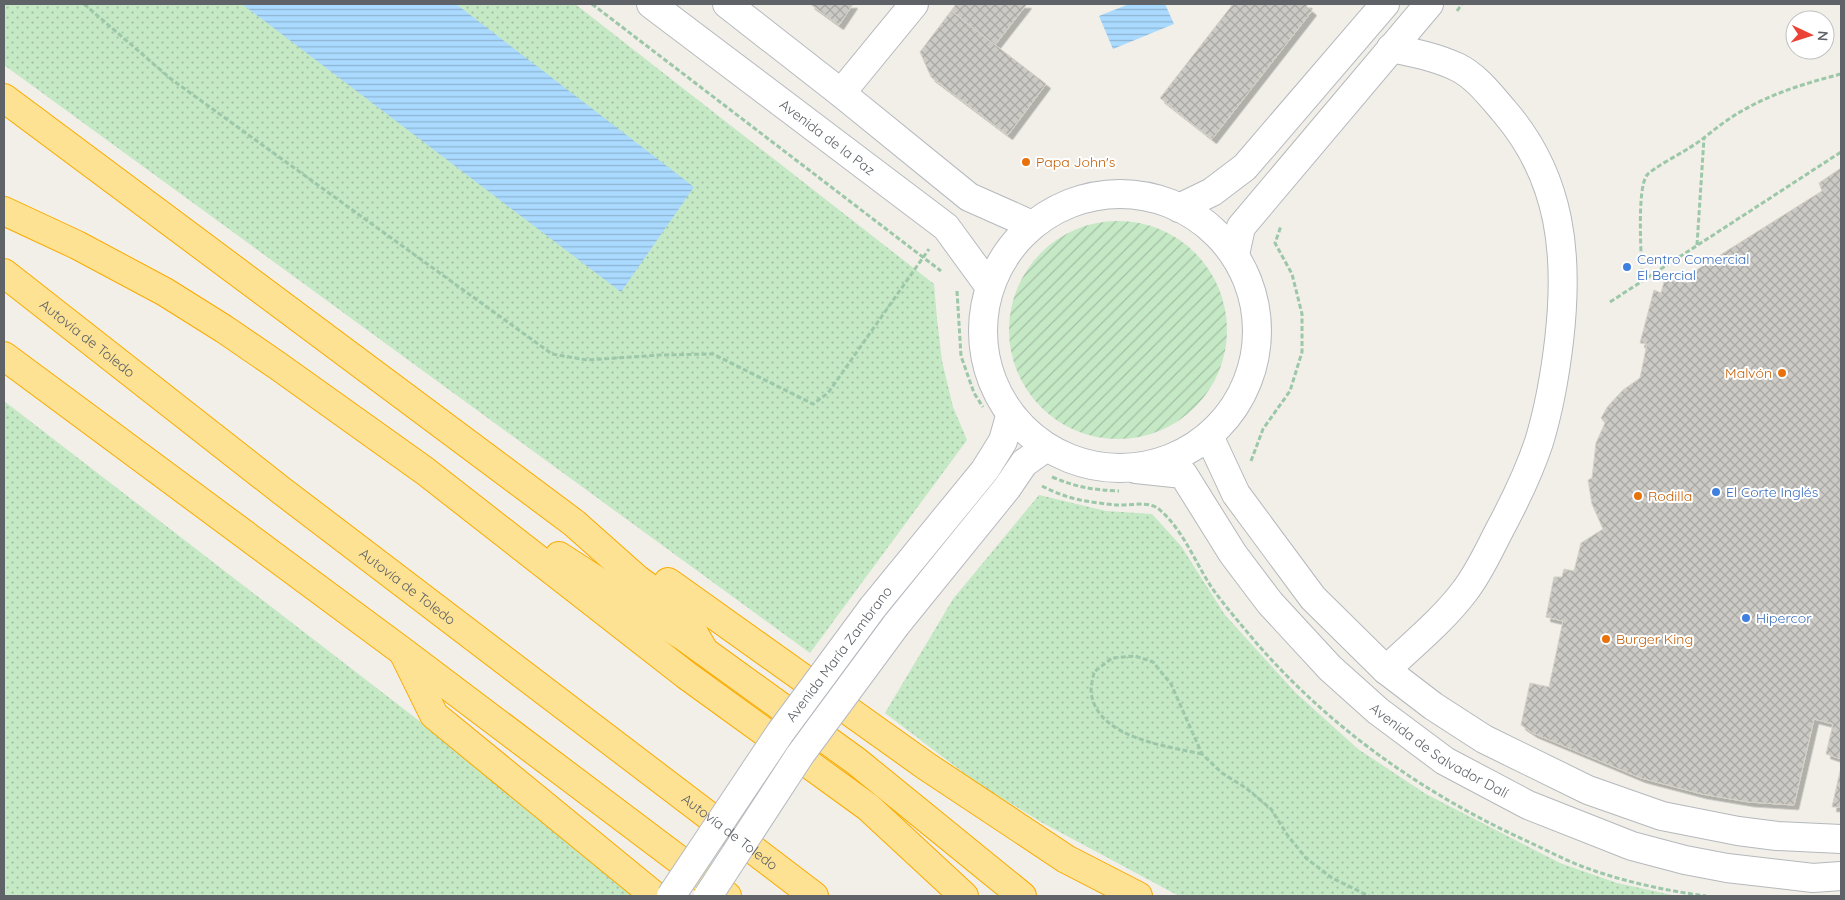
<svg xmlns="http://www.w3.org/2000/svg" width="1845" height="900" viewBox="0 0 1845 900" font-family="Quicksand,sans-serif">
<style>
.grass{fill:url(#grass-dots)}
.garden{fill:url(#garden-furrows)}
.water{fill:url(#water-rules)}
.building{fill:url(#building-cross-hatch);stroke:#d6d1c6;filter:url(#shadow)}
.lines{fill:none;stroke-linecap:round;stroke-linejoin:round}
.street-casing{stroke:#b5b8bc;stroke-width:30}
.secondary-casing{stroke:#b6babf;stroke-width:30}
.highway-casing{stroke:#f9ab00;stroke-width:30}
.path{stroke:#9cc7a9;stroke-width:3;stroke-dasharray:5 2.5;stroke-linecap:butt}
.street{stroke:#fff;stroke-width:28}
.secondary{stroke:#fff;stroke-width:28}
.highway{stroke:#fde293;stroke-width:28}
.secondary-bridge-casing{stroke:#b6babf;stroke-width:30;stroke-linecap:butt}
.secondary-bridge{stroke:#fff;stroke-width:28}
.food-dot{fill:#e8710a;stroke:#fff;stroke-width:2}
.shop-dot{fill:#3f7fe0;stroke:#fff;stroke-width:2}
.labels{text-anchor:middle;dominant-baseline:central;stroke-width:4;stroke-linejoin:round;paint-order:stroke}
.street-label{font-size:14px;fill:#5f6368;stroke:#fff}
.food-label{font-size:14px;fill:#c56008;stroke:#fff;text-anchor:start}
.shop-label{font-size:14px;fill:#366cbe;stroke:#fff;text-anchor:start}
</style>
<defs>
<pattern id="grass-dots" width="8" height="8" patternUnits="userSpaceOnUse" patternTransform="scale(1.25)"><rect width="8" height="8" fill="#c5e8c5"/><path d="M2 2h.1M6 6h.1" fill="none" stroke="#a3c0a4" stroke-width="1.8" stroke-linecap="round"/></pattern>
<pattern id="garden-furrows" width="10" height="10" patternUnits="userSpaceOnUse" patternTransform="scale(1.25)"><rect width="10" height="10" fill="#c5e8c5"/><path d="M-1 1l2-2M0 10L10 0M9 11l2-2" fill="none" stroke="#a3c0a4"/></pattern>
<pattern id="water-rules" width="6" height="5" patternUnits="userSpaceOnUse" patternTransform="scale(1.25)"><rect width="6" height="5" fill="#aadaff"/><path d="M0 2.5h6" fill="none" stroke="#8eb4d2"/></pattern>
<pattern id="building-cross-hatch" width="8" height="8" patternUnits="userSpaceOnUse" patternTransform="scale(1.25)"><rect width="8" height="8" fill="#cccac5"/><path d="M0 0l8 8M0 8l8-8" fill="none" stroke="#a9a8a4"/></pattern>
<filter id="shadow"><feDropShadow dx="4.5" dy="4.5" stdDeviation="0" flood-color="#0004"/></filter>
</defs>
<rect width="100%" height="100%" fill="#f1efe8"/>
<g class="grass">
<polygon points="4,4 575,4 934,284 937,319 942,361 953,407 967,440 810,653 4,65"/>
<polygon points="4,401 640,891 637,896 4,896"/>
<polygon points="1039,495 1106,511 1152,514 1181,546 1225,615 1296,693 1358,749 1426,794 1560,863 1617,883 1677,896 1179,896 1041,822 977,783 885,713 953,599"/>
</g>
<circle class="garden" cx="1118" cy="330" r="109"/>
<g class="water">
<polygon points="242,4 456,4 694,187 621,292"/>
<polygon points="1129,4 1165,4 1174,24 1113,49 1099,16"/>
</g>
<g class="building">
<polygon points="810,4 853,4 839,25"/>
<polygon points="956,4 1027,4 995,45 951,11"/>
<polygon points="1233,4 1308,4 1306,6 1312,11 1212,139 1160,98"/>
<polygon points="951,11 1046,84 1008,135 931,77 920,52"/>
<polygon points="1841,168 1841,759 1826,754 1833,724 1814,719 1794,805 1749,802 1702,794 1641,778 1533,733 1521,725 1530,683 1549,687 1563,621 1546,617 1554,577 1562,577 1564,569 1574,571 1581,543 1603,529 1592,504 1588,480 1592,478 1596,443 1605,423 1601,418 1608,406 1623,390 1640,378 1647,344 1640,343 1654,290 1661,293 1665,278 1688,283 1690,274 1822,191 1819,183"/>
<polygon points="1841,767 1841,807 1832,807"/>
</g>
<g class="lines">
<defs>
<g id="street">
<polyline points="841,93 914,4"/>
<polyline points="1209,436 1236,494 1313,598 1386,670 1433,706 1484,739 1588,790 1662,816 1738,831 1777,836 1841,839"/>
<path id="s1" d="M1136,469L1183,474L1233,554L1270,603L1330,668L1378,711L1445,761L1528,805L1632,846L1685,860L1727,868L1813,878L1841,876"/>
<path d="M1386,670C1412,645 1442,621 1464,592C1479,573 1489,550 1500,529C1515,501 1529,472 1539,442C1549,409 1555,375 1559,341C1569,256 1562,178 1504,111C1491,96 1476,76 1457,67C1436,57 1414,53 1391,48"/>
</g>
<g id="secondary">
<path id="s2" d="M651,4L946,227L989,286"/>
<polyline points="727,4 841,93 969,197 1032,225"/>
<circle cx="1120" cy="331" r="137"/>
<polyline points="1179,208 1212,192 1245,167 1385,4"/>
<polyline points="1235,255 1241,227 1429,4"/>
<polyline points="873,607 985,470 1003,441 1010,416"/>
<polyline points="896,625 1007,488 1024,463 1045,448"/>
</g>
<g id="highway">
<polyline points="4,98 574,523 637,579 681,611 703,649"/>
<polyline points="4,211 77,245 165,292 224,329 278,366 425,471 686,675 868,807 964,896"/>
<path id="s3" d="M4,273L282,491L814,896"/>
<polyline points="4,356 402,651 727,896"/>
<polyline points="559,556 683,636 856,761 1022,896"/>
<polyline points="668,582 926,766 1066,859 1138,896"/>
<polyline points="405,656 434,715 655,896"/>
</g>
</defs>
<use href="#street" class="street-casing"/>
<use href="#secondary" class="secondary-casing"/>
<use href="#highway" class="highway-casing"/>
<g class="path">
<polyline points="84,4 171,79 552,354 587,360 660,355 713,354 813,404 828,393 929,249"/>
<polyline points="592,4 941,271"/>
<polyline points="1457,11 1462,4"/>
<polyline points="1697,245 1704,138"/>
<path d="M1642,281C1642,261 1636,190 1647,175C1653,168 1680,154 1689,148C1703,140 1715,128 1729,119C1763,96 1802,84 1841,74"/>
<polyline points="957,291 961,356 974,393 983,407"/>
<polyline points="1610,302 1841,152"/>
<polyline points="1251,461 1263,429 1290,391 1302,352 1302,314 1292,274 1275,243 1281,226"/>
<path d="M1052,477C1076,487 1093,490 1119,491"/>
<path d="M1042,486C1054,492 1066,497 1080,500C1091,502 1104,504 1116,505C1130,506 1149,500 1160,510C1183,530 1195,562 1212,588C1224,605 1239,622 1253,639C1329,728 1425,795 1531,843C1552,853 1573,864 1595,871C1630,883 1669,891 1706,896"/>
<path d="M1202,754C1167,746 1095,738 1091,691C1091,686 1093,678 1094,672L1112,658L1135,656L1153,662L1171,684L1202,754L1222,773L1246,788L1271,809L1288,836L1306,858L1332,878L1369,896"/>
</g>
<use href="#street" class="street"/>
<use href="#secondary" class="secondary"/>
<use href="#highway" class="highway"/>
<defs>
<g id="secondary-bridge">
<polyline points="671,896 780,733 873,607"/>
<polyline points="708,896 800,755 896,625"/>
</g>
</defs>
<use href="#secondary-bridge" class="secondary-bridge-casing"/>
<use href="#secondary-bridge" class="secondary-bridge"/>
</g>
<g class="food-dot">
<circle cx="1026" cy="162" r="5"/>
<circle cx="1782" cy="373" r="5"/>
<circle cx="1638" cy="496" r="5"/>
<circle cx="1606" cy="639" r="5"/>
</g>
<g class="shop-dot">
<circle cx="1627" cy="267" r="5"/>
<circle cx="1716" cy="492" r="5"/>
<circle cx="1746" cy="618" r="5"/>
</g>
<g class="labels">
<g class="street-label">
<text stroke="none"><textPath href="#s2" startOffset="221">Avenida de la Paz</textPath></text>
<text stroke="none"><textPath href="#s3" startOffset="106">Autovía de Toledo</textPath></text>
<text stroke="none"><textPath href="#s3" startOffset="511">Autovía de Toledo</textPath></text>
<text transform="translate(839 654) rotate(-53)">Avenida María Zambrano</text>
<text stroke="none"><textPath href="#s1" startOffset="429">Avenida de Salvador Dalí</textPath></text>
<text stroke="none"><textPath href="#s3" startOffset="916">Autovía de Toledo</textPath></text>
</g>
<g class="food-label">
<text x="1036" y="162">Papa John's</text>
<text x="1772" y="373" text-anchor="end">Malvón</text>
<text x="1648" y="496">Rodilla</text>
<text x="1616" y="639">Burger King</text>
</g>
<g class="shop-label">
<text x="1637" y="259">Centro Comercial<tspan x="1637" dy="16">El Bercial</tspan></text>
<text x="1726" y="492">El Corte Inglés</text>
<text x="1756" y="618">Hipercor</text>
</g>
</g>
<rect width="1845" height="900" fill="none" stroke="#5f6368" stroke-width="10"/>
<g transform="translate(1810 35) rotate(94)"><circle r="24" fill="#ffffff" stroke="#bfc1c3"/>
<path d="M0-4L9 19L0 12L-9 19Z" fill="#ea4335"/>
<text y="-8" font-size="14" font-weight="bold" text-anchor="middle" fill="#5f6368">N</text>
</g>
</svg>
